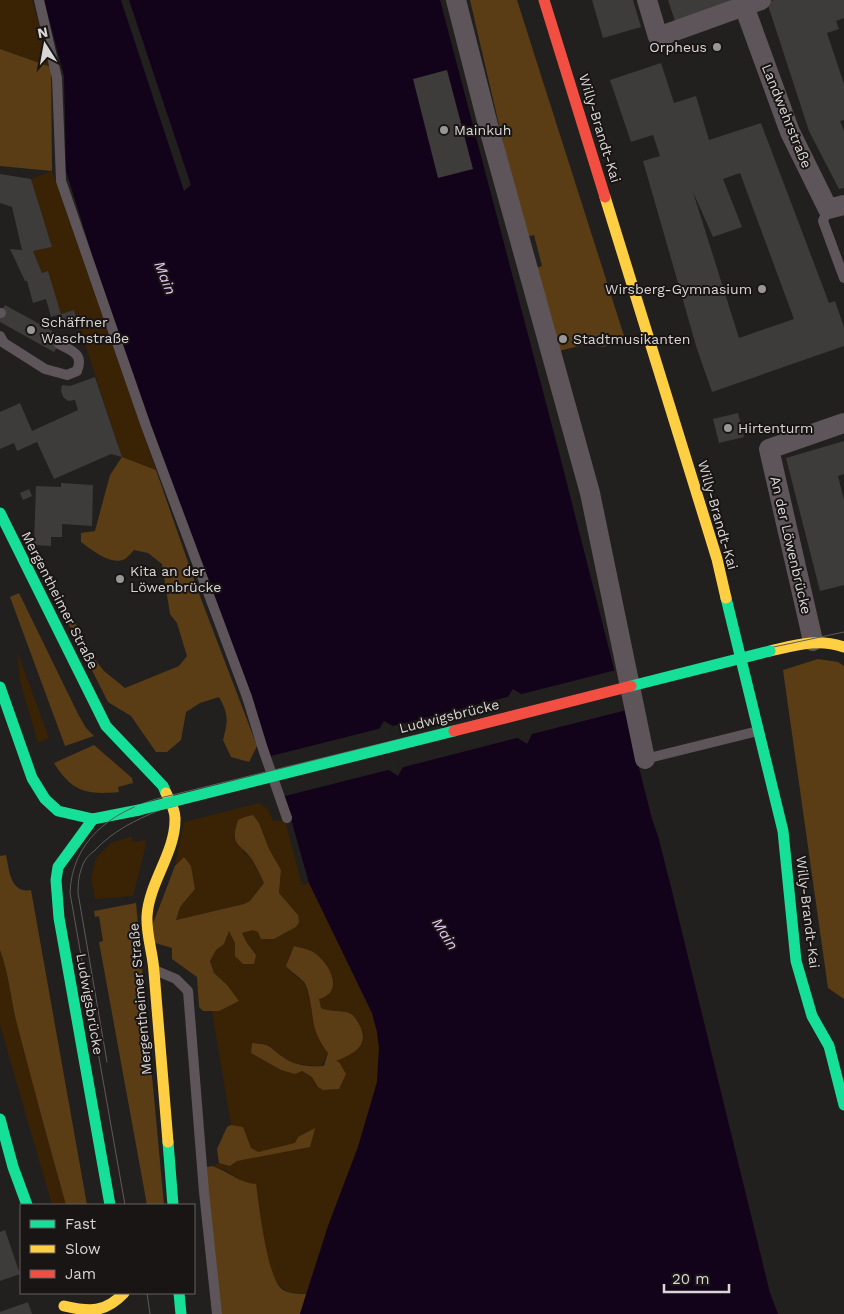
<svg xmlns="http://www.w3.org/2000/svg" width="844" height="1314" viewBox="0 0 844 1314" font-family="'Work Sans',sans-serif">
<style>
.green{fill:#3a2204;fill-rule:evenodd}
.forest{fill:#5b3d15}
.water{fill:#13031a;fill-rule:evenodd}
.pier{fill:#221f1f}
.building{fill:#3e3b3b;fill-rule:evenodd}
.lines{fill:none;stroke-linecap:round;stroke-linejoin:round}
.lane{stroke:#5d5559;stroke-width:10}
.street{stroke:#5d5559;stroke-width:20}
.fast{stroke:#16e098;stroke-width:11}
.slow{stroke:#ffcf43;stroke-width:11}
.jam{stroke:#f24e42;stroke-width:11}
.tram{stroke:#5e5a5b;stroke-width:1}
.fast-bridge{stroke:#16e098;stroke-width:11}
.jam-bridge{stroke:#f24e42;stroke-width:11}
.poi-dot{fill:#999696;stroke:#1a1515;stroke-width:2}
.labels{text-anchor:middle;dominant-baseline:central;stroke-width:4;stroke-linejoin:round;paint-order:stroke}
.poi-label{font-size:14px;fill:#d9d6d6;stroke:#1a1515;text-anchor:start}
.street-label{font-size:14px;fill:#d9d6d6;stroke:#1a1515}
.water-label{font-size:15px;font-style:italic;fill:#e7c5f6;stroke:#1a1515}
</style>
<rect width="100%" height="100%" fill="#221f1f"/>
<g class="green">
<polygon points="0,0 32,0 51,67 0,49"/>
<polygon points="52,171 156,470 122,457 74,310 61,314 48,272 42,273 33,251 52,247 31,179"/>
<polygon points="17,651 49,738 38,743 20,681"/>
<path d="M259,803L268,809L273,821L285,820L302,885L309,883L372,1013L377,1032L379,1048L377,1082L358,1147L328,1226L306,1294C288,1293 283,1292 273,1277L244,1183L225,1170L212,1166L219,1163L230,1166L237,1161L212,1011H219L227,985L214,973L210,960L216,950L224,944L229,930L235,943L256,955L247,943L242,933L253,930L274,939L296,927L298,915L279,893L281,870L269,849L259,823L253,815L243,852L250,857L264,883L250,901L244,904L175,920L180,907L195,889L175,866L184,822ZM294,946C317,952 321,957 333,978L318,999L321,1008C330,1012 340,1010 349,1013C353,1015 358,1021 360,1025C371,1045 352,1055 335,1061L339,1089L323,1090L318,1087L312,1077L301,1071L281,1070L252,1053L269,1045C288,1063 295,1065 321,1066L328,1053L323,1046L313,1019V1008L304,982L293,974L286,966Z"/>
<polygon points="132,836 133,842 145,840 146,844 133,896 95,899 91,878 96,858 111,843"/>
<path d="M0,950C9,974 11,1000 18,1024C33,1085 49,1145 66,1205H52L0,1025Z"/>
</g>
<g class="forest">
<polygon points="470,0 517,0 625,339 603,347 587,344 559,351 534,269 542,266 534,235 525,237"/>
<polygon points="0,49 51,67 52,171 0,166"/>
<path d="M122,457L156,470L198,591L257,746L249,762L231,757L223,740C228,721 229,715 219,697L200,703L186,712L181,740L167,752H156L131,716L108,702L40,567L45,565L93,657L104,671L125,688L179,666L187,656L177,623L170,614L162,564L148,553L134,550C132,552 128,557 125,559C111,566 92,550 81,542V533L95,531L110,475Z"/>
<polygon points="19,593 78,714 86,728 94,736 65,746 10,597"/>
<polygon points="818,659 838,662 844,666 844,999 828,988 783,670"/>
<path d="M94,745L132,778L133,783L118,787L119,792C87,795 72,792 54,763Z"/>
<path d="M253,815L259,823L269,849L281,870L279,893L298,915L299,922L296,927L274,939H261L258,932L253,930L242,933L247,943L256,955L254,964H243L235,956V943L229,931L224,944L216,950L210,961L214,973L227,985L239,1001L219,1011H203L199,1007L197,977L172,959V948L152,942V926L175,866L184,857L191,866L195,889L180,907L176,920L244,904L250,901L264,883C260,875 256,866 251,858C238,842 230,845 238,820L245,817Z"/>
<path d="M6,855C9,869 10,894 31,890L87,1205H66C49,1145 33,1085 17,1024C11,1000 9,974 0,950V856Z"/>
<polygon points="136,903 164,1205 147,1205 99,942 103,941 99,916 95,917 94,911"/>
<path d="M294,946C301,948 310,949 316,954C331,966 344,992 319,999L321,1008C330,1012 340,1010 349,1013C353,1014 357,1020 359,1024C371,1046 353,1054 336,1061L339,1062L346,1074L339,1089L323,1090L318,1087L312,1077L302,1071L295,1074L281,1070L251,1053L252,1043C274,1045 267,1046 283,1057C295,1066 310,1067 324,1066L328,1053C322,1045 316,1035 314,1025C312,1015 310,990 304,982C301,978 291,972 286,966Z"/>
<polygon points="231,1125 243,1127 251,1148 258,1152 295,1143 298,1137 315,1128 310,1147 237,1161 230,1166 219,1163 217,1149 227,1127"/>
<path d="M212,1166C228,1171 239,1183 256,1184C259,1204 267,1280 283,1290C290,1294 299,1294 306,1294L300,1314H217L202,1168Z"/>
</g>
<path class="water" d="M44,0H121L184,191L191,185L129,0H440L561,460L652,819L658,836L672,891L770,1293L778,1314H300L328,1226L358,1147L377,1082L379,1048L377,1032L372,1013L309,883L291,819L109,309L66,171L64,76ZM513,689L521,694L532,734L527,744L518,738L508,697ZM384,721L393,726L403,767L398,776L389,770L379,729Z"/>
<g class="pier">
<polygon points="616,670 627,710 528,735 518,695"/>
<polygon points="511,696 521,737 400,768 389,727"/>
<polygon points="382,728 392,769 281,797 267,757"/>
</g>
<g class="building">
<polygon points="592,0 633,0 641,27 603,38"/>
<polygon points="668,0 733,0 675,21"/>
<polygon points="774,0 844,0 844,18 836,21 839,29 827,33 844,84 844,120 840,121 844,131 844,188 839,189 809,131 767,2"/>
<path d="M661,63L674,103L696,96L709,140L761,123L829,303L835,301L844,327V346L712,392L697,349L643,161L660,156L653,135L631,142L610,80ZM740,173L794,319L739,338L693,192L713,237L742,227L723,179Z"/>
<polygon points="447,70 473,169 438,178 413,79"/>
<polygon points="0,174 31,179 52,247 33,251 42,273 48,271 61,314 51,317 46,299 33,303 27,281 25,281 10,249 22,250 12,207 0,203"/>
<polygon points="5,305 63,337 54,352 0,322 0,314"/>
<polygon points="74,310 78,323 65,327 61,314"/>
<polygon points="95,377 122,457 111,454 54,479 37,442 17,451 14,443 0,449 0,412 20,403 32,431 78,410 75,400 68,401 63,397 61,391 62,385 70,386"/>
<polygon points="738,413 744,437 719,443 713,419"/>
<polygon points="844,441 844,474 838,476 844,500 844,585 820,591 786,458"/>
<polygon points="61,483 93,485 92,526 62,524 62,537 51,537 51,546 34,545 36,486 61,487"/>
<polygon points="29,489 32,496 23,500 20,493"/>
<polygon points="5,1230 20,1274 0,1281 0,1232"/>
<polygon points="28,1302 32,1314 0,1314 0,1312"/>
</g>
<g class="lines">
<g class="lane">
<polyline points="39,0 57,78 61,181 146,426 247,697 263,749 287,818"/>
<polyline points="828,209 823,221 844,278"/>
<polyline points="0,313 1,313"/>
<path d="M0,336L4,343L45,369L67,375L77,371C84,354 72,351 59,344"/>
<polyline points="645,759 758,731"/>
<polyline points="157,971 176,979 188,991 204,1192 217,1314"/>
</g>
<g class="street">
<polyline points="456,0 488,125 590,493 645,759"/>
<polyline points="647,0 658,37 761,0"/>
<polyline points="744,6 790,132 828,209 844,205"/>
<polyline points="813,641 769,449 844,423"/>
</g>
<g class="fast">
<polyline points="0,513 106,726 163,786 166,793"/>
<polyline points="726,598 783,831 796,961 812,1016 829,1046 844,1105"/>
<polyline points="0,687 32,778 45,799 58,811 93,819 139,810"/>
<polyline points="93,819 58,867 56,880 59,918 110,1205"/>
<polyline points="0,1119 13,1167 27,1205"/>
<polyline points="168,1142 173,1205"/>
<polyline points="179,1293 181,1314"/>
</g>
<g class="slow">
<polyline points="605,197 717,559 726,598"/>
<path d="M770,651C796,645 818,638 844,647"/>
<path d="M166,793C170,801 175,809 175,818C176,852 149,882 147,916C146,935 153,953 154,972C159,1029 163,1086 168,1142"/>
<path d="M64,1306C90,1312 105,1313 124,1293"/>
</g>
<polyline class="jam" points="544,0 605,197"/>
<g class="tram">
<path d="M107,1062L78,893C78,882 79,873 84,862C86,858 90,854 94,851C113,831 135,820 160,810L715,669"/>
<path d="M125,1205L70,893C72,841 110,813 156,799L769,648L844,632"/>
<polyline points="147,1293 150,1314"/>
</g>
<g class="fast-bridge">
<polyline points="631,686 770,651"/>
<polyline points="139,810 454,731"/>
</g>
<polyline class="jam-bridge" points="454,731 631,686"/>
</g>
<g class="poi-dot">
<circle cx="717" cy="47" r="5"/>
<circle cx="444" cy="130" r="5"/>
<circle cx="762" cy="289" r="5"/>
<circle cx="31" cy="330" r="5"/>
<circle cx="563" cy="339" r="5"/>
<circle cx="728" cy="428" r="5"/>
<circle cx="120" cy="579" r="5"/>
</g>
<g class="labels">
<g class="poi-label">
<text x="707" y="47" text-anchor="end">Orpheus</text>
<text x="454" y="130">Mainkuh</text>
<text x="752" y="289" text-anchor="end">Wirsberg-Gymnasium</text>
<text x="41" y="322">Schäffner<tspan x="41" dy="16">Waschstraße</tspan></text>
<text x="573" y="339">Stadtmusikanten</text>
<text x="738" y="428">Hirtenturm</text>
<text x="130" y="571">Kita an der<tspan x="130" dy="16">Löwenbrücke</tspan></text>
</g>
<g class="street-label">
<text transform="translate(787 116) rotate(68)">Landwehrstraße</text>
<text transform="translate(600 128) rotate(73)">Willy-Brandt-Kai</text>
<text transform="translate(718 515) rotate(74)">Willy-Brandt-Kai</text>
<text transform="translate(791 545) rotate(77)">An der Löwenbrücke</text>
<text transform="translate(60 600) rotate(63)">Mergentheimer Straße</text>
<text transform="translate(449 716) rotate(-14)">Ludwigsbrücke</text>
<text transform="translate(808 912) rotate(83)">Willy-Brandt-Kai</text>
<text transform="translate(140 999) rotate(-95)">Mergentheimer Straße</text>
<text transform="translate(90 1004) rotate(80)">Ludwigsbrücke</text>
</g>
<g class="water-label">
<text transform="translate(165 278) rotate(68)">Main</text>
<text transform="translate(445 934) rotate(57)">Main</text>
</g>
</g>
<rect x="20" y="1204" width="175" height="90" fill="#1a1515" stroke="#666262"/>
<rect x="30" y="1220" width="25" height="8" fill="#16e098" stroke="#666262"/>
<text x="65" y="1229" font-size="15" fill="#d9d6d6">Fast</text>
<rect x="30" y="1245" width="25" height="8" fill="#ffcf43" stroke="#666262"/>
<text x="65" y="1254" font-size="15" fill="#d9d6d6">Slow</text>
<rect x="30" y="1270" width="25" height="8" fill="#f24e42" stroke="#666262"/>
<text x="65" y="1279" font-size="15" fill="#d9d6d6">Jam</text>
<g transform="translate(45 45) rotate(349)" stroke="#1a1515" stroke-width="4" paint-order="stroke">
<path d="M0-4L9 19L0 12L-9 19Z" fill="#d9d6d6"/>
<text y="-8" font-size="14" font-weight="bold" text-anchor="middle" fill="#d9d6d6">N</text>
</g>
<path d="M664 1284v8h65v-8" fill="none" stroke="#d9d6d6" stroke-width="2.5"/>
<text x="672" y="1284" font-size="15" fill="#d9d6d6" stroke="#1a1515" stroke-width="4" paint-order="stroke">20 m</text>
</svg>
